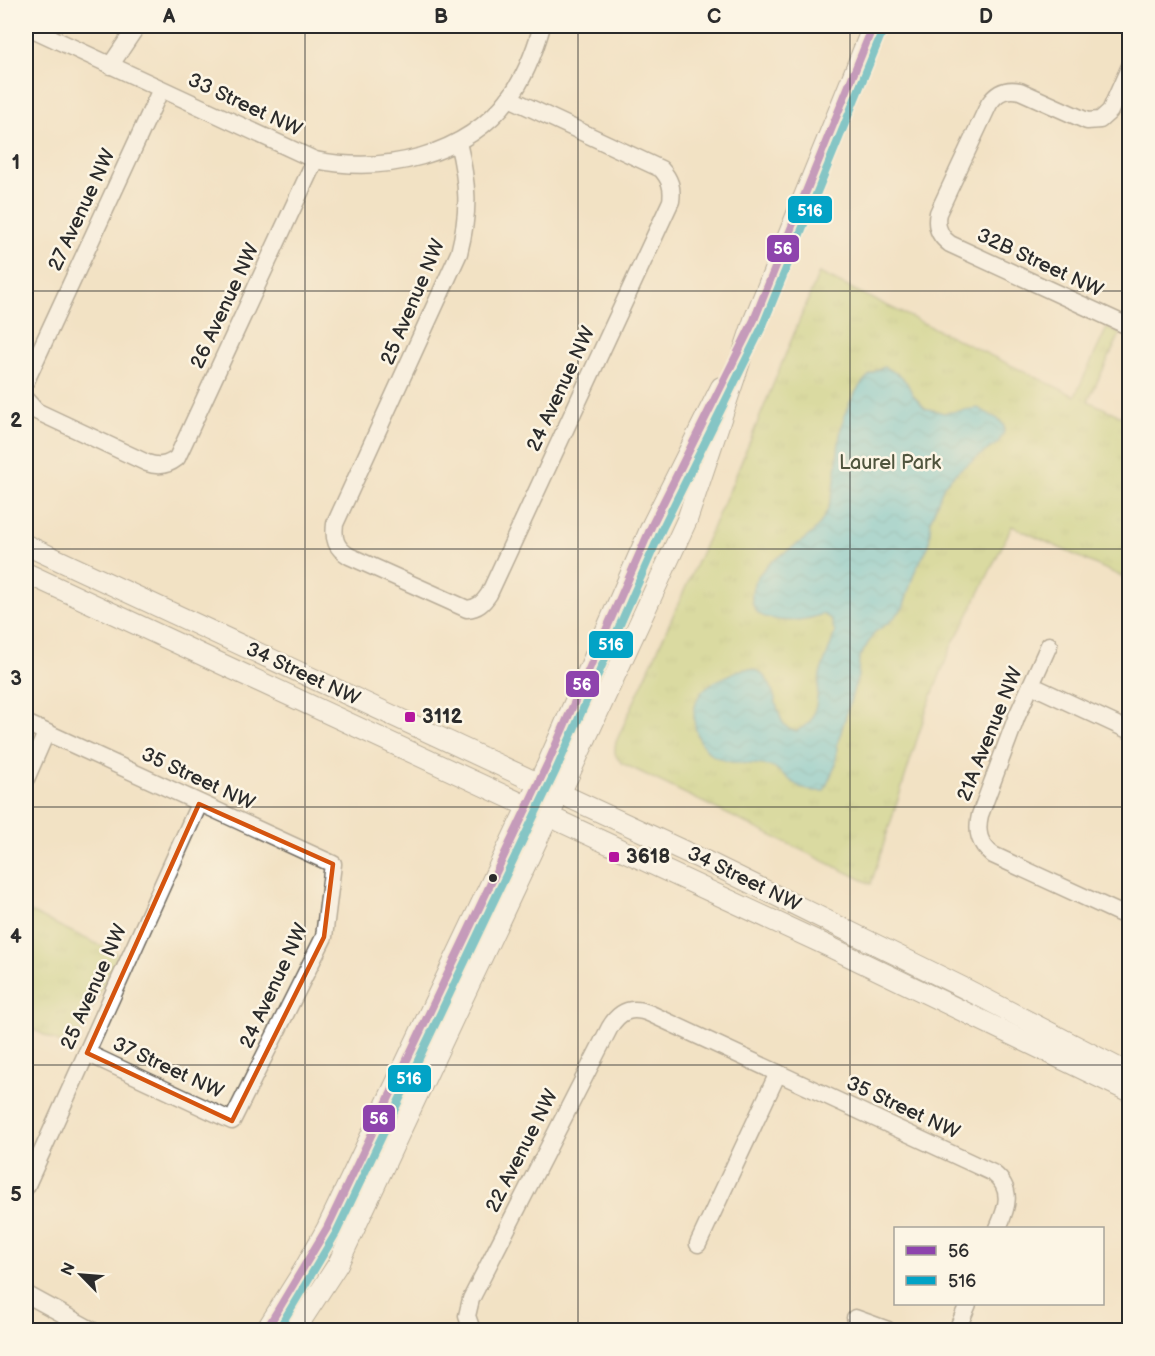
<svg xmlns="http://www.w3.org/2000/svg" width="1155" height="1356" viewBox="0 0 1155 1356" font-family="'Balsamiq Sans',sans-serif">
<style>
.park{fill:url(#park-tufts);stroke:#747e50;stroke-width:1.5}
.water{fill:url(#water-waves);stroke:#447a82;stroke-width:1.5}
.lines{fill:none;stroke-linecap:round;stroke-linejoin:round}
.minor-casing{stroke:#716b61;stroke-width:19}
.major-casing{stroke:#716b61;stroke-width:22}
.minor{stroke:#fff;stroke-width:16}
.major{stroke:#fff;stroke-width:20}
.bus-1-casing{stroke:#fcf5e5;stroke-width:12}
.bus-2-casing{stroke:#fcf5e5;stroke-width:12}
.bus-1{stroke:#8e44ad;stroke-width:8}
.bus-2{stroke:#02a3c6;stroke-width:8}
.marked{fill:none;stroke:#d5540f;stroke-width:4.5;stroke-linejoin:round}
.grid{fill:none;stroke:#2b2b2b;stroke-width:1.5;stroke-opacity:0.55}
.poi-dot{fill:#b5179e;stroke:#fcf5e5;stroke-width:2}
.bus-dot{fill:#2b2b2b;stroke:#fcf5e5;stroke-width:2}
.labels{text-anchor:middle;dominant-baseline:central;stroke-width:5;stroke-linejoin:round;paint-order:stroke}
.street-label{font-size:20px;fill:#2b2b2b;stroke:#fcf5e5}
.park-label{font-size:20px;fill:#4f543d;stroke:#fcf5e5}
.poi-label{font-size:20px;font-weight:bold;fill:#2b2b2b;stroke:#fcf5e5;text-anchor:start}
.line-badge{stroke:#fcf5e5;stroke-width:2}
.badge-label{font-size:16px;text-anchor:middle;font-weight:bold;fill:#fff}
.neatline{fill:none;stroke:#2b2b2b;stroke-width:2}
.grid-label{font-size:20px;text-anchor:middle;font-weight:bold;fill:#2b2b2b}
</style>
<defs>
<pattern id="park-tufts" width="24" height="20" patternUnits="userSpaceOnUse" patternTransform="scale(1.5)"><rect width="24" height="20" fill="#bcd074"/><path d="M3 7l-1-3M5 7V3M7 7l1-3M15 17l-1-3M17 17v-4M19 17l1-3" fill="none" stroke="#a2b365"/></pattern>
<pattern id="water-waves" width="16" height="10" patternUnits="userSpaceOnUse" patternTransform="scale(1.5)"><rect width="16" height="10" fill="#5ec8d8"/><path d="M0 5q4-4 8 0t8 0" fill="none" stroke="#4ea3af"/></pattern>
</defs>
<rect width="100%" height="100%" fill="#fcf5e5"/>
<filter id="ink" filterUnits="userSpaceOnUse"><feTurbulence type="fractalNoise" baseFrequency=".0167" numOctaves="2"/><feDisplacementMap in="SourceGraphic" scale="12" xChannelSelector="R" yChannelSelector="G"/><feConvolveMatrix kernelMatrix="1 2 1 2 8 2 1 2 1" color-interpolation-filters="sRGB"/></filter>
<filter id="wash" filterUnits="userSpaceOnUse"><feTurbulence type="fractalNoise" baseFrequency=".008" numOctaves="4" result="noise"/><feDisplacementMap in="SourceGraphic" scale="24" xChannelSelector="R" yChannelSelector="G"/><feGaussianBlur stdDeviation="1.35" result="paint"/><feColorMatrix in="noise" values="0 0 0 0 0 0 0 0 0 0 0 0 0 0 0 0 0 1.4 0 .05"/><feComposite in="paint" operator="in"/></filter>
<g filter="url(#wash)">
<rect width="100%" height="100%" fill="#f2e2c4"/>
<g class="park">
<path d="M819,273L1075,396L1107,328L1120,334L1088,401L1129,420V580L1012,526L962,628L953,642L927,708L871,884L622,763C614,756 614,752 616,742L733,482Z"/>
<polygon points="26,910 118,954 73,1049 26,1026"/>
</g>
<path class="water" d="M884,367L898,374L907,383L913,395L925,408L944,413L978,408L1000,420L1004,426V432L998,443L959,470L944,485L931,519L929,545L915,571L903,608L890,622L875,632L859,658L858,676L837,745L836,764L824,791C804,792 799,788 784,775C781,773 777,769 773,767C752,761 730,767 711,754C695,742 689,714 699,696C705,685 718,680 729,675C736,671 747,667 755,670C779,679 773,718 788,728C791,730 794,730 797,731L810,722L816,706L820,674L835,633L831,619L823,614C805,621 788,623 769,618C759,616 753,610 752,600C748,565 793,552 813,532C819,526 825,516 828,509C843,468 830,432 857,390C863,380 872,371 884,367Z"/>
</g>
<g filter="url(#ink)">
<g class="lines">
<defs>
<g id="minor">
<path d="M26,26L315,160C384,174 465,157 510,97C526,76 535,50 542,26"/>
<polyline points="110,66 137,26"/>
<path d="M1130,66L1110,111L1100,120L1087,121L1020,91C1006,88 997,92 989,104L938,213C935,226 939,236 950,244L1130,327"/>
<path d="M458,142C468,184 470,210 459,253L335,524C333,539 336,548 349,556L467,609C478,608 483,603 489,594L671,201C673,188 670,179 661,169L509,98"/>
<polyline points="26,381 161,89"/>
<path d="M26,400L36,411L147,463C158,467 167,466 177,458L315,160"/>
<path d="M1049,645L1017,716L980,815C976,832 979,844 993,855L1130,918"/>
<polyline points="1031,685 1130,731"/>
<polyline points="26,723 333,864 324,937 232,1121 87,1053"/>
<polyline points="26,779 46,733"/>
<polyline points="26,1187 199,804"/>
<polyline points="698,1244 778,1073"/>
<polyline points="26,1294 92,1330"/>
<polyline points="855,1318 888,1330"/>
<path d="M472,1330L467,1316L471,1299L610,1027C620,1010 633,1006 651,1014L993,1173C1014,1189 1007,1208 998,1228"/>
<polyline points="957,1330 968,1304"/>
</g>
<g id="major">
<polyline points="26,545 714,865 962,987 1130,1074"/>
<polyline points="26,573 830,947 1130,1092"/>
<polyline points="266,1330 303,1271 327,1228 547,765 652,525 721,387"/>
<polyline points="295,1330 338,1264 540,834 569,775 687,520 754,320 873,26"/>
</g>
</defs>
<use href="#minor" class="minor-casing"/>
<use href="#major" class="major-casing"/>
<use href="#minor" class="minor"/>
<use href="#major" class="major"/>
<defs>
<polyline id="bus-1" points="266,1330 327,1228 547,765 652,525 754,320 873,26"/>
<polyline id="bus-2" points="278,1330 336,1233 556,770 662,529 763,325 883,30"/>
</defs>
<use href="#bus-1" class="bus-1-casing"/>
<use href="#bus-2" class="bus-2-casing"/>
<use href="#bus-1" class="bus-1"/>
<use href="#bus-2" class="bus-2"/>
</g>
</g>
<path d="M0 0H1155V1356H0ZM199,804L333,864L324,937L232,1121L87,1053Z" fill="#f2e2c4" fill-opacity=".55" fill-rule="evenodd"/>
<path class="marked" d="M199,804L333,864L324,937L232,1121L87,1053Z"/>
<path class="grid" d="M305,26V1330M578,26V1330M850,26V1330M26,291H1130M26,549H1130M26,807H1130M26,1065H1130"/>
<g class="poi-dot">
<rect x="404" y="711" width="12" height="12" rx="3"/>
<rect x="608" y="851" width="12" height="12" rx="3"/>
</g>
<circle class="bus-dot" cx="493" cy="878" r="5"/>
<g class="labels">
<g class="street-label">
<text transform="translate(245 105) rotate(25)">33 Street NW</text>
<text transform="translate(82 210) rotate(-65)">27 Avenue NW</text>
<text transform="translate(1040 263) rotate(25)">32B Street NW</text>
<text transform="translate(413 302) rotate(-67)">25 Avenue NW</text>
<text transform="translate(225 306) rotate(-65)">26 Avenue NW</text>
<text transform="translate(561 389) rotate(-65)">24 Avenue NW</text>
<text transform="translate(303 674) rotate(25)">34 Street NW</text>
<text transform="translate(990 734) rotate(-68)">21A Avenue NW</text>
<text transform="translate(198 779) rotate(25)">35 Street NW</text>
<text transform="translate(744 879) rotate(26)">34 Street NW</text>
<text transform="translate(274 986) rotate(-65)">24 Avenue NW</text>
<text transform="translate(94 987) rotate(-66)">25 Avenue NW</text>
<text transform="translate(168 1068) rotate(25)">37 Street NW</text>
<text transform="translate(903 1108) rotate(25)">35 Street NW</text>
<text transform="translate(522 1151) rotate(-63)">22 Avenue NW</text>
</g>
<g class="park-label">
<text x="890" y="463">Laurel Park</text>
</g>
<g class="poi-label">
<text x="422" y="717">3112</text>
<text x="626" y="857">3618</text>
</g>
</g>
<g class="line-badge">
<rect x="787" y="195" width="46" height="29" rx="6" fill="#02a3c6"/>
<rect x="766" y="234" width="34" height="29" rx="6" fill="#8e44ad"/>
<rect x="588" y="630" width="46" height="29" rx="6" fill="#02a3c6"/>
<rect x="565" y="670" width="35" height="28" rx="6" fill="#8e44ad"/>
<rect x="387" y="1064" width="45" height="29" rx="6" fill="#02a3c6"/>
<rect x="362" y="1104" width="34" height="29" rx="6" fill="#8e44ad"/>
</g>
<g class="badge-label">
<text x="810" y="216">516</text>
<text x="783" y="254">56</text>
<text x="611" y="650">516</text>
<text x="582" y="690">56</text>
<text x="409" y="1084">516</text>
<text x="379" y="1124">56</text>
</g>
<rect width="1155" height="1356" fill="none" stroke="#fcf5e5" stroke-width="66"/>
<rect x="894" y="1227" width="210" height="78" fill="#fcf5e5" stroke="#a8a49b" stroke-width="1.5"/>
<rect x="906" y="1246" width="30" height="9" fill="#8e44ad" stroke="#a8a49b" stroke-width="1.5"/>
<text x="948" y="1257" font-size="18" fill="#2b2b2b">56</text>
<rect x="906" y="1276" width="30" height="9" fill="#02a3c6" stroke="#a8a49b" stroke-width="1.5"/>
<text x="948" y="1287" font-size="18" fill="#2b2b2b">516</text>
<g transform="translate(81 1275) rotate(295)" stroke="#fcf5e5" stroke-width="4.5" paint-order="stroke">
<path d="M0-4.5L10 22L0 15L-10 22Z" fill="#2b2b2b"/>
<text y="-9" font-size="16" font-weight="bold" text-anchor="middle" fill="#2b2b2b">N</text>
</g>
<rect x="33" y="33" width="1089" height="1290" class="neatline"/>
<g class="grid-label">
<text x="169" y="23">A</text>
<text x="441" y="23">B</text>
<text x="714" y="23">C</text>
<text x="986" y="23">D</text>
<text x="16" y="169">1</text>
<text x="16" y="427">2</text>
<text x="16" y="685">3</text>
<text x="16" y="943">4</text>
<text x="16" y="1201">5</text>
</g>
</svg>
